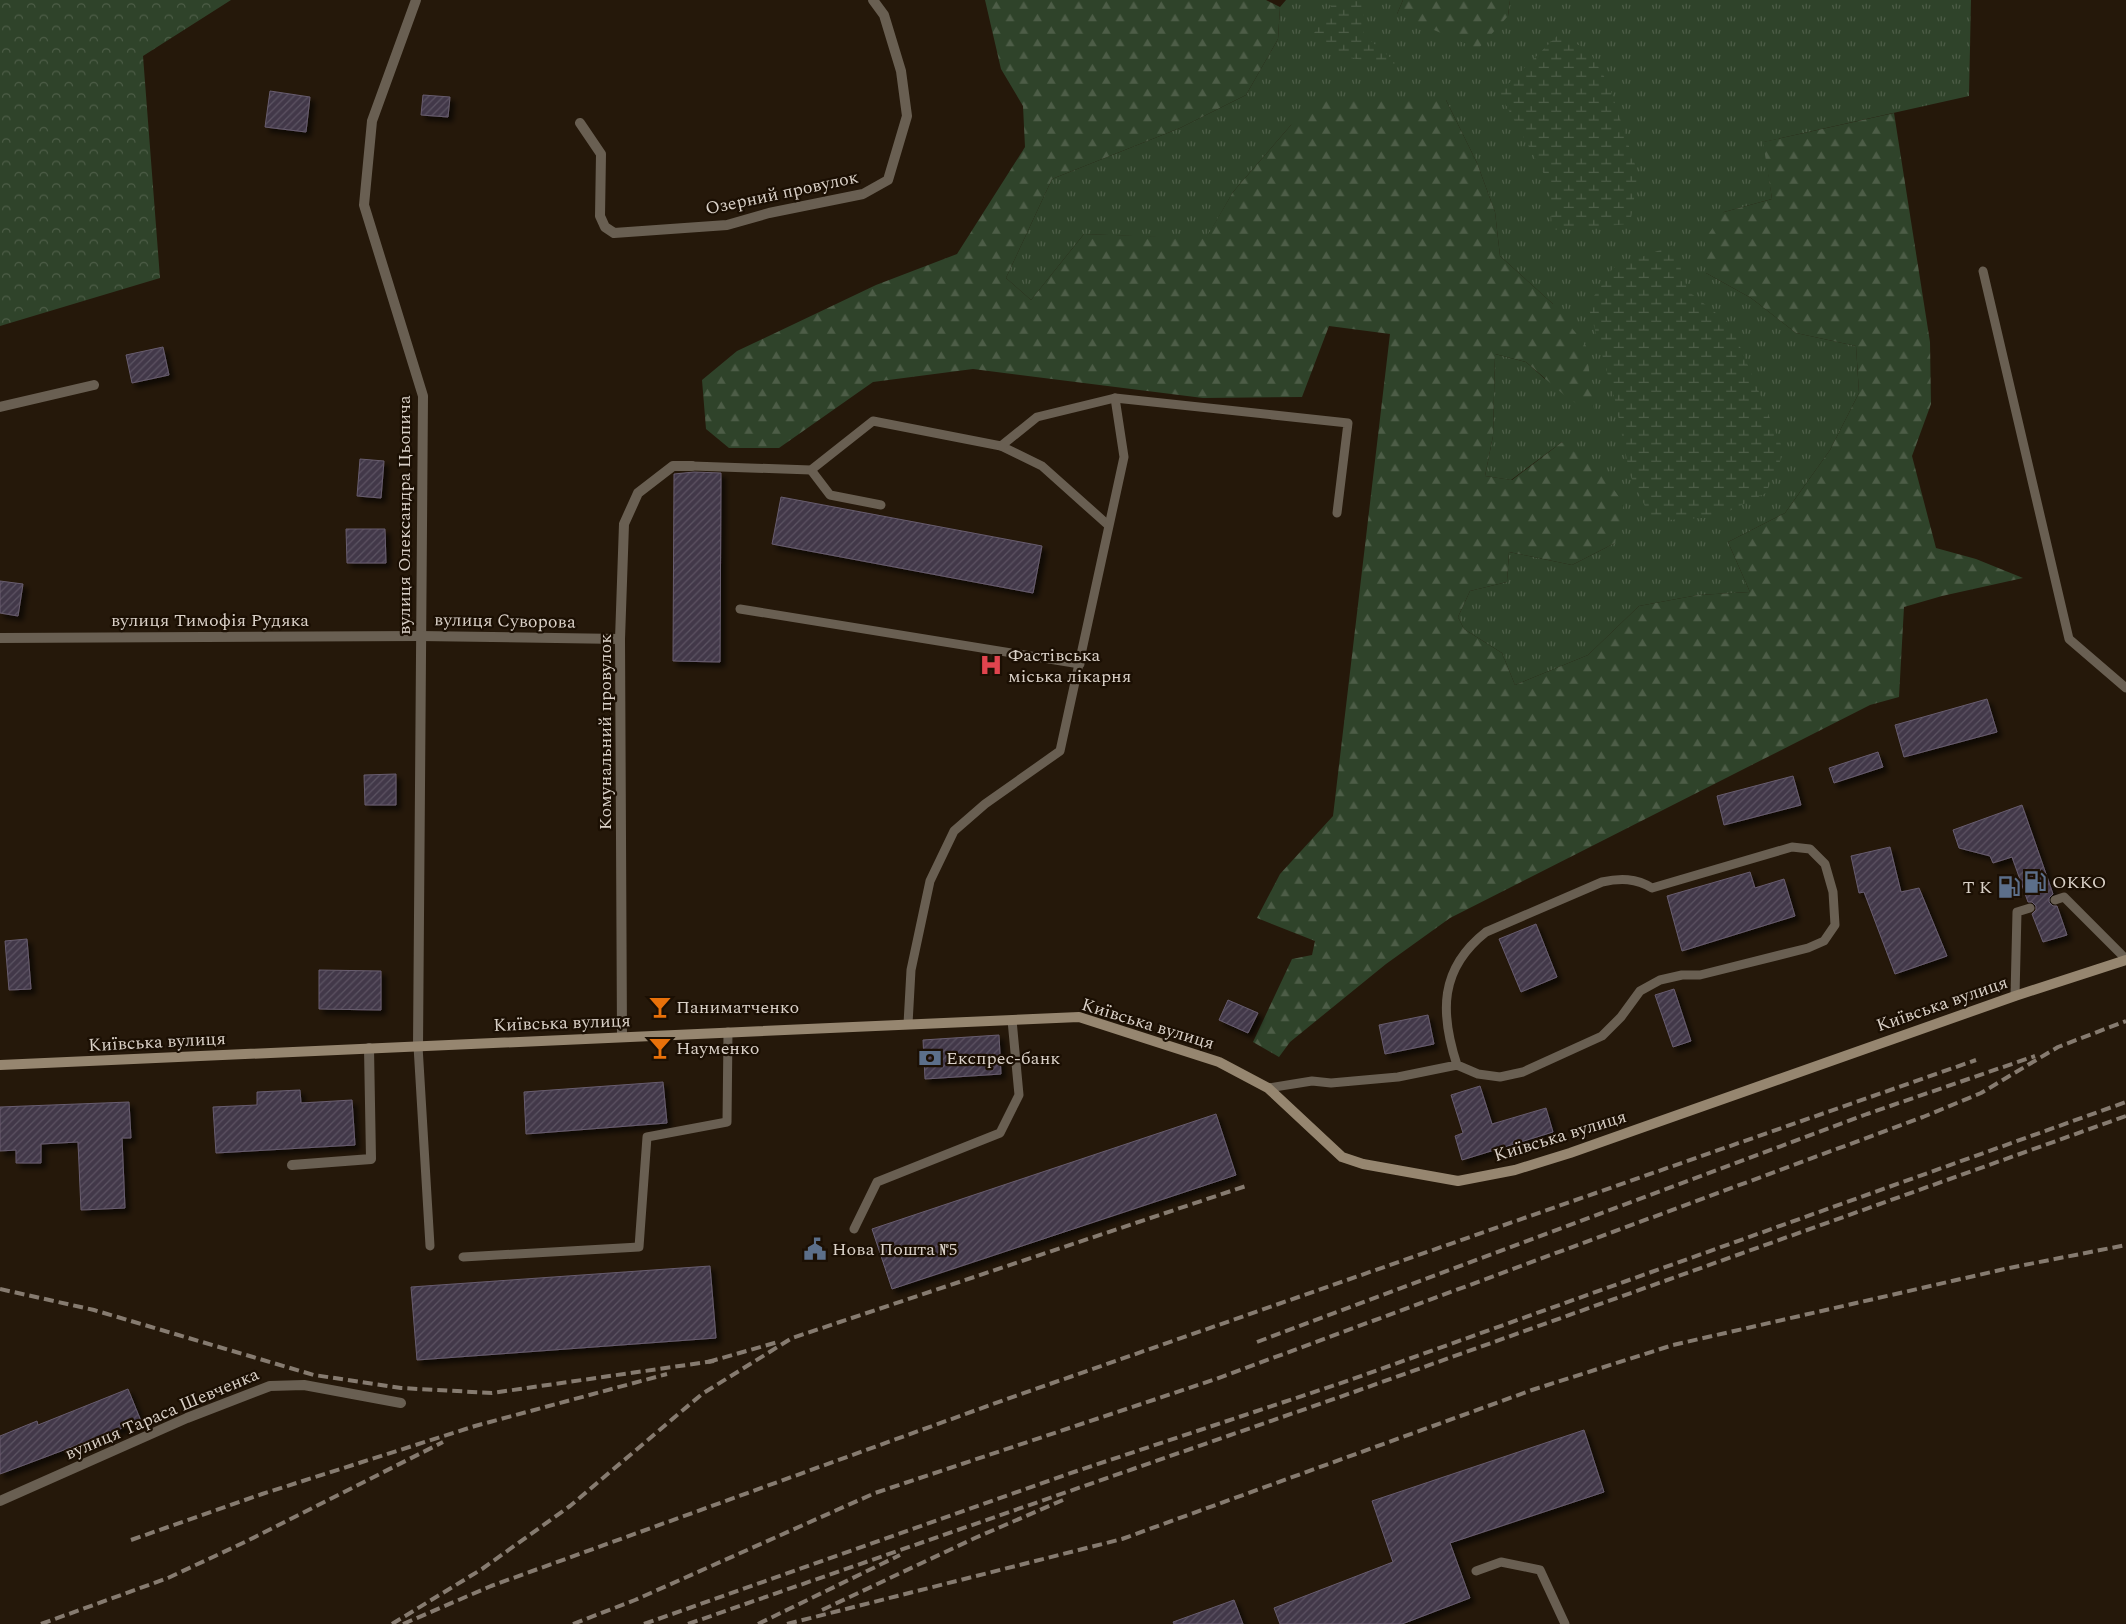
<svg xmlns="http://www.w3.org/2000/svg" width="2126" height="1624" viewBox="0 0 2126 1624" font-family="Spectral,serif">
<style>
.grass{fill:url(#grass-tufts)}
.forest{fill:url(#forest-firs)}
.wetland{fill:url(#wetland-marsh)}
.park{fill:url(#park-crowns)}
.building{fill:url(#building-hatch);stroke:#685d6f;filter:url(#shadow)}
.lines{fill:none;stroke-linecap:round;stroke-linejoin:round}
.service{stroke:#695f52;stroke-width:9}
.minor{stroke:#695f52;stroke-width:10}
.secondary{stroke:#968670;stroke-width:10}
.rail{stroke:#867b70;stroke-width:4;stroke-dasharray:10 5;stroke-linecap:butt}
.labels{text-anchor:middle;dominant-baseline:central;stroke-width:4.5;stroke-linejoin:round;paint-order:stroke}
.street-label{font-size:18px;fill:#d9d0c7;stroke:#1b0f03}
.poi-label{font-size:18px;fill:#d9d0c7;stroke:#1b0f03;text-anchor:start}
</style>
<defs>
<pattern id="grass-tufts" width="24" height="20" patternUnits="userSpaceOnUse" patternTransform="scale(1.25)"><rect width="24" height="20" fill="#2f432a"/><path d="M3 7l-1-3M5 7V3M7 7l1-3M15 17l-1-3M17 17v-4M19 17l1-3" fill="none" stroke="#4d5d47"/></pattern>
<pattern id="forest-firs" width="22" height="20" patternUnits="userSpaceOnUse" patternTransform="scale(1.25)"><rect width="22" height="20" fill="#2f432a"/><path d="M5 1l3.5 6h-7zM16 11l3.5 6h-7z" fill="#4d5d47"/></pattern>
<pattern id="wetland-marsh" width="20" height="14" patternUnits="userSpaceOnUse" patternTransform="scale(1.25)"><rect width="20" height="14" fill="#2f432a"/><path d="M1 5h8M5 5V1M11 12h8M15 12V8" fill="none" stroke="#4d5d47"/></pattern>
<pattern id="park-crowns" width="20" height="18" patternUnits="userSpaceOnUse" patternTransform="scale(1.25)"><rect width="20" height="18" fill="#2f432a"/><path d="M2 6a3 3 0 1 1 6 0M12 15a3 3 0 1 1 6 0" fill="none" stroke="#4d5d47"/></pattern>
<pattern id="building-hatch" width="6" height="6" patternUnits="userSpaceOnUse" patternTransform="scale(1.25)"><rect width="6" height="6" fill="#423849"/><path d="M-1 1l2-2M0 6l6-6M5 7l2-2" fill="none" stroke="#5d5462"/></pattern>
<filter id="shadow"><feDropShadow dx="4.5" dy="4.5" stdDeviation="2.5" flood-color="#0009"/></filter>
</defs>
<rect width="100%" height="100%" fill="#25180a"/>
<polygon class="grass" points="1286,0 1403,0 1397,14 1508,16 1510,0 1971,0 1969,96 1764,142 1772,199 1724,212 1706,273 1751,298 1796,333 1856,346 1859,393 1830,450 1785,513 1728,542 1750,592 1698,595 1639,606 1588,655 1515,685 1502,653 1464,629 1458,617 1470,591 1507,582 1509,552 1572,565 1615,543 1562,442 1511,480 1485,476 1493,436 1495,354 1526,362 1545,379 1553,304 1500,256 1495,212 1477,163 1446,100 1291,125 1233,192 1206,239 1084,234 1031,300 1006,278 1052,179 1180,128 1246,95 1278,39 1280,7"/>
<g class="forest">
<polygon points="985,0 1266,0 1280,7 1278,39 1246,95 1180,128 1052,179 1006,278 1031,300 1084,234 1206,238 1233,192 1291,125 1322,98 1446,100 1477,163 1495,212 1500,256 1553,304 1586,346 1595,417 1563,394 1526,362 1495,354 1493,436 1485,476 1512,480 1562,442 1602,473 1624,504 1615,543 1572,565 1509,552 1507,582 1470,591 1458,617 1464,629 1502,653 1515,685 1588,655 1639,606 1698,595 1750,592 1728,542 1785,513 1830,450 1859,393 1856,346 1796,333 1751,298 1706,273 1705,239 1724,212 1772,199 1763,142 1894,113 1930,342 1931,404 1912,456 1936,548 1976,559 2023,578 1942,596 1904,607 1899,697 1870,705 1450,918 1386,964 1290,1042 1279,1057 1253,1042 1292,959 1312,955 1315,941 1257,918 1280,874 1333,816 1390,334 1329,326 1302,397 1203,398 973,369 873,382 779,448 729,448 706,429 702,380 737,351 876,285 957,254 1025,147 1023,106 1001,69"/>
<polygon points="1403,0 1510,0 1508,16 1478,49 1397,14"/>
</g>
<g class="wetland">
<polygon points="1335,0 1363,0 1364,35 1398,64 1341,57 1311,38"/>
<polygon points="1559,34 1589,51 1609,85 1638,174 1630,224 1552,230 1549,183 1499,93"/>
<polygon points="1673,245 1688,291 1731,325 1784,452 1766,493 1717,517 1652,521 1630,475 1615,400 1588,305 1613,268"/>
</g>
<polygon class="park" points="0,0 231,0 143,56 160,278 0,326"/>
<g class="building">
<polygon points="270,91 310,97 306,132 265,127"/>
<polygon points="423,95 450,97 448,117 421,115"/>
<polygon points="163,347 169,375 132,383 126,355"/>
<polygon points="360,459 384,461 381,498 357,496"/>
<polygon points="694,472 721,473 720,662 673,661 674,474"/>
<polygon points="781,497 1042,546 1033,593 772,544"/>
<polygon points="346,529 385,529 386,563 347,563"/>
<polygon points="0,581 23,584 18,616 0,613"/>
<polygon points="1987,699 1997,732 1904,757 1895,725"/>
<polygon points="1878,752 1883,767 1834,783 1829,768"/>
<polygon points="396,774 396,805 365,805 364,775"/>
<polygon points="1793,776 1801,805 1724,825 1717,796"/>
<polygon points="2022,805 2053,894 2049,898 2049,902 2053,906 2057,906 2067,935 2043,942 2032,914 2036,910 2036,906 2032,902 2028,902 2012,857 1993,863 1990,856 1959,848 1953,830"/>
<polygon points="1890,847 1901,892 1919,888 1947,956 1895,974 1864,892 1859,893 1851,856"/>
<polygon points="1750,872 1755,888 1784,879 1795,916 1682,951 1667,896"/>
<polygon points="1536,924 1557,977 1521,992 1499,939"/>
<polygon points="27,939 31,989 9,990 5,941"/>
<polygon points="319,970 381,971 381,1010 319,1009"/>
<polygon points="1674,989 1691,1041 1673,1047 1655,995"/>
<polygon points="1228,1000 1258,1013 1248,1033 1219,1020"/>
<polygon points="1428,1015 1434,1044 1385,1054 1379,1025"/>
<polygon points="999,1035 1001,1074 925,1079 923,1040"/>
<polygon points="663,1082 667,1123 526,1134 524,1092"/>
<polygon points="1480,1086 1492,1124 1546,1108 1553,1132 1462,1160 1455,1136 1463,1133 1451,1095"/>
<polygon points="300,1090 301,1103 352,1100 355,1145 216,1153 213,1107 257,1105 257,1092"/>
<polygon points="129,1102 131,1138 122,1138 125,1208 81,1210 78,1142 41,1144 41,1163 16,1163 16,1150 0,1151 0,1107"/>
<polygon points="1216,1114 1236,1175 892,1289 872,1229"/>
<polygon points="710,1266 716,1338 417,1360 411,1287"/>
<polygon points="128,1389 141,1421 0,1474 0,1436 37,1421 38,1425"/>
<polygon points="1584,1430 1604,1492 1450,1543 1470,1598 1402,1624 1280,1624 1274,1608 1393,1562 1372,1501"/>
<polygon points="1234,1600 1243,1624 1174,1624 1173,1622"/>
</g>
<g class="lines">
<g class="service">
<polyline points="1983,271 2069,639 2126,688"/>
<polyline points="1001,446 1042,466 1108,525"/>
<polyline points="692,466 811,470 873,421 1001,446 1037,417 1115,398 1348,423 1337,513"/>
<polyline points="811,470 830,495 881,505"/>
<polyline points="740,609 1080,664"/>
<polyline points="2055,900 2064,897 2126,959"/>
<polyline points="2015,996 2017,912 2030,908"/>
<polyline points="908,1024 911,970 930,881 954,831 985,804 1060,751 1124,457 1115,398"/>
<polyline points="418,1046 430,1246"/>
<path d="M1268,1088L1312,1081L1331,1083L1398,1077L1457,1065L1478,1074L1500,1077L1523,1072L1602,1036L1621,1017L1640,991L1660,980L1682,975H1700L1808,948L1824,941L1835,925L1833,892L1825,864L1810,849L1792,847L1652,888C1636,878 1620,878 1602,882L1486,932C1439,969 1440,1013 1457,1065"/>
<polyline points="854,1229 877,1182 1000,1133 1019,1095 1012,1020"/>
<polyline points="463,1257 639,1247 647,1137 727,1122 728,1032"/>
<polyline points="1476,1571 1501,1562 1540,1570 1565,1624"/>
</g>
<g class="minor">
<polyline points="416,0 372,121 364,205 423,396 418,1046"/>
<polyline points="580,123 601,154 600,216 605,227 614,233 727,225 769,213 863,194 888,180 907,116 901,71 884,15 873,0"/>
<polyline points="0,407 94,385"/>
<polyline points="0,638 420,636 620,639"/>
<polyline points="622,1037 620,639 624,524 638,493 673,466 692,466"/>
<polyline points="292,1165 371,1159 369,1048"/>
<polyline points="0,1501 187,1418 270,1386 304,1385 401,1403"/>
</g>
<polyline class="secondary" points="0,1065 1079,1017 1219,1062 1268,1088 1342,1157 1363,1164 1458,1181 1515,1170 1570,1153 2015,996 2126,960"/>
<g class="rail">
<polyline points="0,1289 94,1310 314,1375 401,1388 492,1393 714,1361"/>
<polyline points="1257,1342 1867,1114 2035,1056"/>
<polyline points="708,1362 778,1342"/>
<polyline points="131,1540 262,1494 475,1426 667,1374"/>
<polyline points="822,1610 975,1538 1063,1500"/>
<polyline points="41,1624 168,1578 247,1541 443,1442"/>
<polyline points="392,1624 482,1569 570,1506 702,1394 792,1338 1246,1186"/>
<polyline points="403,1624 491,1586 1004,1400 1976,1060"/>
<polyline points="573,1624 635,1600 875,1493 1216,1379 1923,1117 1981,1093 2058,1047 2126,1021"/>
<polyline points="644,1624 1068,1474 1350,1380 2126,1102"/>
<polyline points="688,1624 1354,1392 2126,1116"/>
<polyline points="758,1624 900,1555"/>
<polyline points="787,1624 1122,1539 1532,1390 1673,1345 2009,1268 2126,1245"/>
</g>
</g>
<defs>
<symbol id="hospital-bare" viewBox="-9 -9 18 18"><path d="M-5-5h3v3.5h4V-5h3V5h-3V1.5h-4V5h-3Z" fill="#e0444e" stroke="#1b0f03" stroke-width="2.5" paint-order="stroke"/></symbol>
<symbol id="fuel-bare" viewBox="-9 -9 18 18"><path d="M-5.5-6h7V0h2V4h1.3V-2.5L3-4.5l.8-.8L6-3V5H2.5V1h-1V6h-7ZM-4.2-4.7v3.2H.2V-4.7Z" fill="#5c6f8a" stroke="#1b0f03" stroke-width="2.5" paint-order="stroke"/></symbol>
<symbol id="bar-bare" viewBox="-9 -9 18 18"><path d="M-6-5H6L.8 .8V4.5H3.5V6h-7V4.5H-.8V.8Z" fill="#e8710a" stroke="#1b0f03" stroke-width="2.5" paint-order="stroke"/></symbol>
<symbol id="bank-bare" viewBox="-9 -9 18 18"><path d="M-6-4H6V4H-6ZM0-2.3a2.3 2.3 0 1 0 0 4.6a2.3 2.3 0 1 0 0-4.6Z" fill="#5c6f8a" stroke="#1b0f03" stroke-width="2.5" paint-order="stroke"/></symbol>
<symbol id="civic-bare" viewBox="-9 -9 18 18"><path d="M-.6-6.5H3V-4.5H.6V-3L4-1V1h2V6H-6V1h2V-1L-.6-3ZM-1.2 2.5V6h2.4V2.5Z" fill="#5c6f8a" stroke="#1b0f03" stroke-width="2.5" paint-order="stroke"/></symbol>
</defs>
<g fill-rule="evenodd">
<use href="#hospital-bare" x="975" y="649" width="32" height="32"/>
<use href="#fuel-bare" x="2019" y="866" width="32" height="32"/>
<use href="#fuel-bare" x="1993" y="871" width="32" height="32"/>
<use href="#bar-bare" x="644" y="991" width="32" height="32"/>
<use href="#bar-bare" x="644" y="1032" width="32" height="32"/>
<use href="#bank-bare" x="914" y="1042" width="32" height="32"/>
<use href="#civic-bare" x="799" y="1233" width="32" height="32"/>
</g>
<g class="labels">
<g class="street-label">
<text transform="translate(782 193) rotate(-12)">Озерний провулок</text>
<text transform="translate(404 515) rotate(-90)">вулиця Олександра Цьопича</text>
<text x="210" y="620">вулиця Тимофія Рудяка</text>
<text transform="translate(505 621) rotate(1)">вулиця Суворова</text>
<text transform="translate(605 732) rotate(-90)">Комунальний провулок</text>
<text transform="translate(1942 1004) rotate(-19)">Київська вулиця</text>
<text transform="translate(562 1023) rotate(-2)">Київська вулиця</text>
<text transform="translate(1148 1024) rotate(17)">Київська вулиця</text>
<text transform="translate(157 1042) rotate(-3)">Київська вулиця</text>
<text transform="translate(1560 1136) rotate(-17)">Київська вулиця</text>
<text transform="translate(162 1414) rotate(-23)">вулиця Тараса Шевченка</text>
</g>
<g class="poi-label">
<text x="1008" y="655">Фастівська<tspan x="1008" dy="21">міська лікарня</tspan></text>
<text x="2052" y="882">OKKO</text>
<text x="1992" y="887" text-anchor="end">Т К</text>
<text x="676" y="1007">Паниматченко</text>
<text x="676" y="1048">Науменко</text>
<text x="946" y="1058">Експрес-банк</text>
<text x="832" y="1249">Нова Пошта №5</text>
</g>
</g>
</svg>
